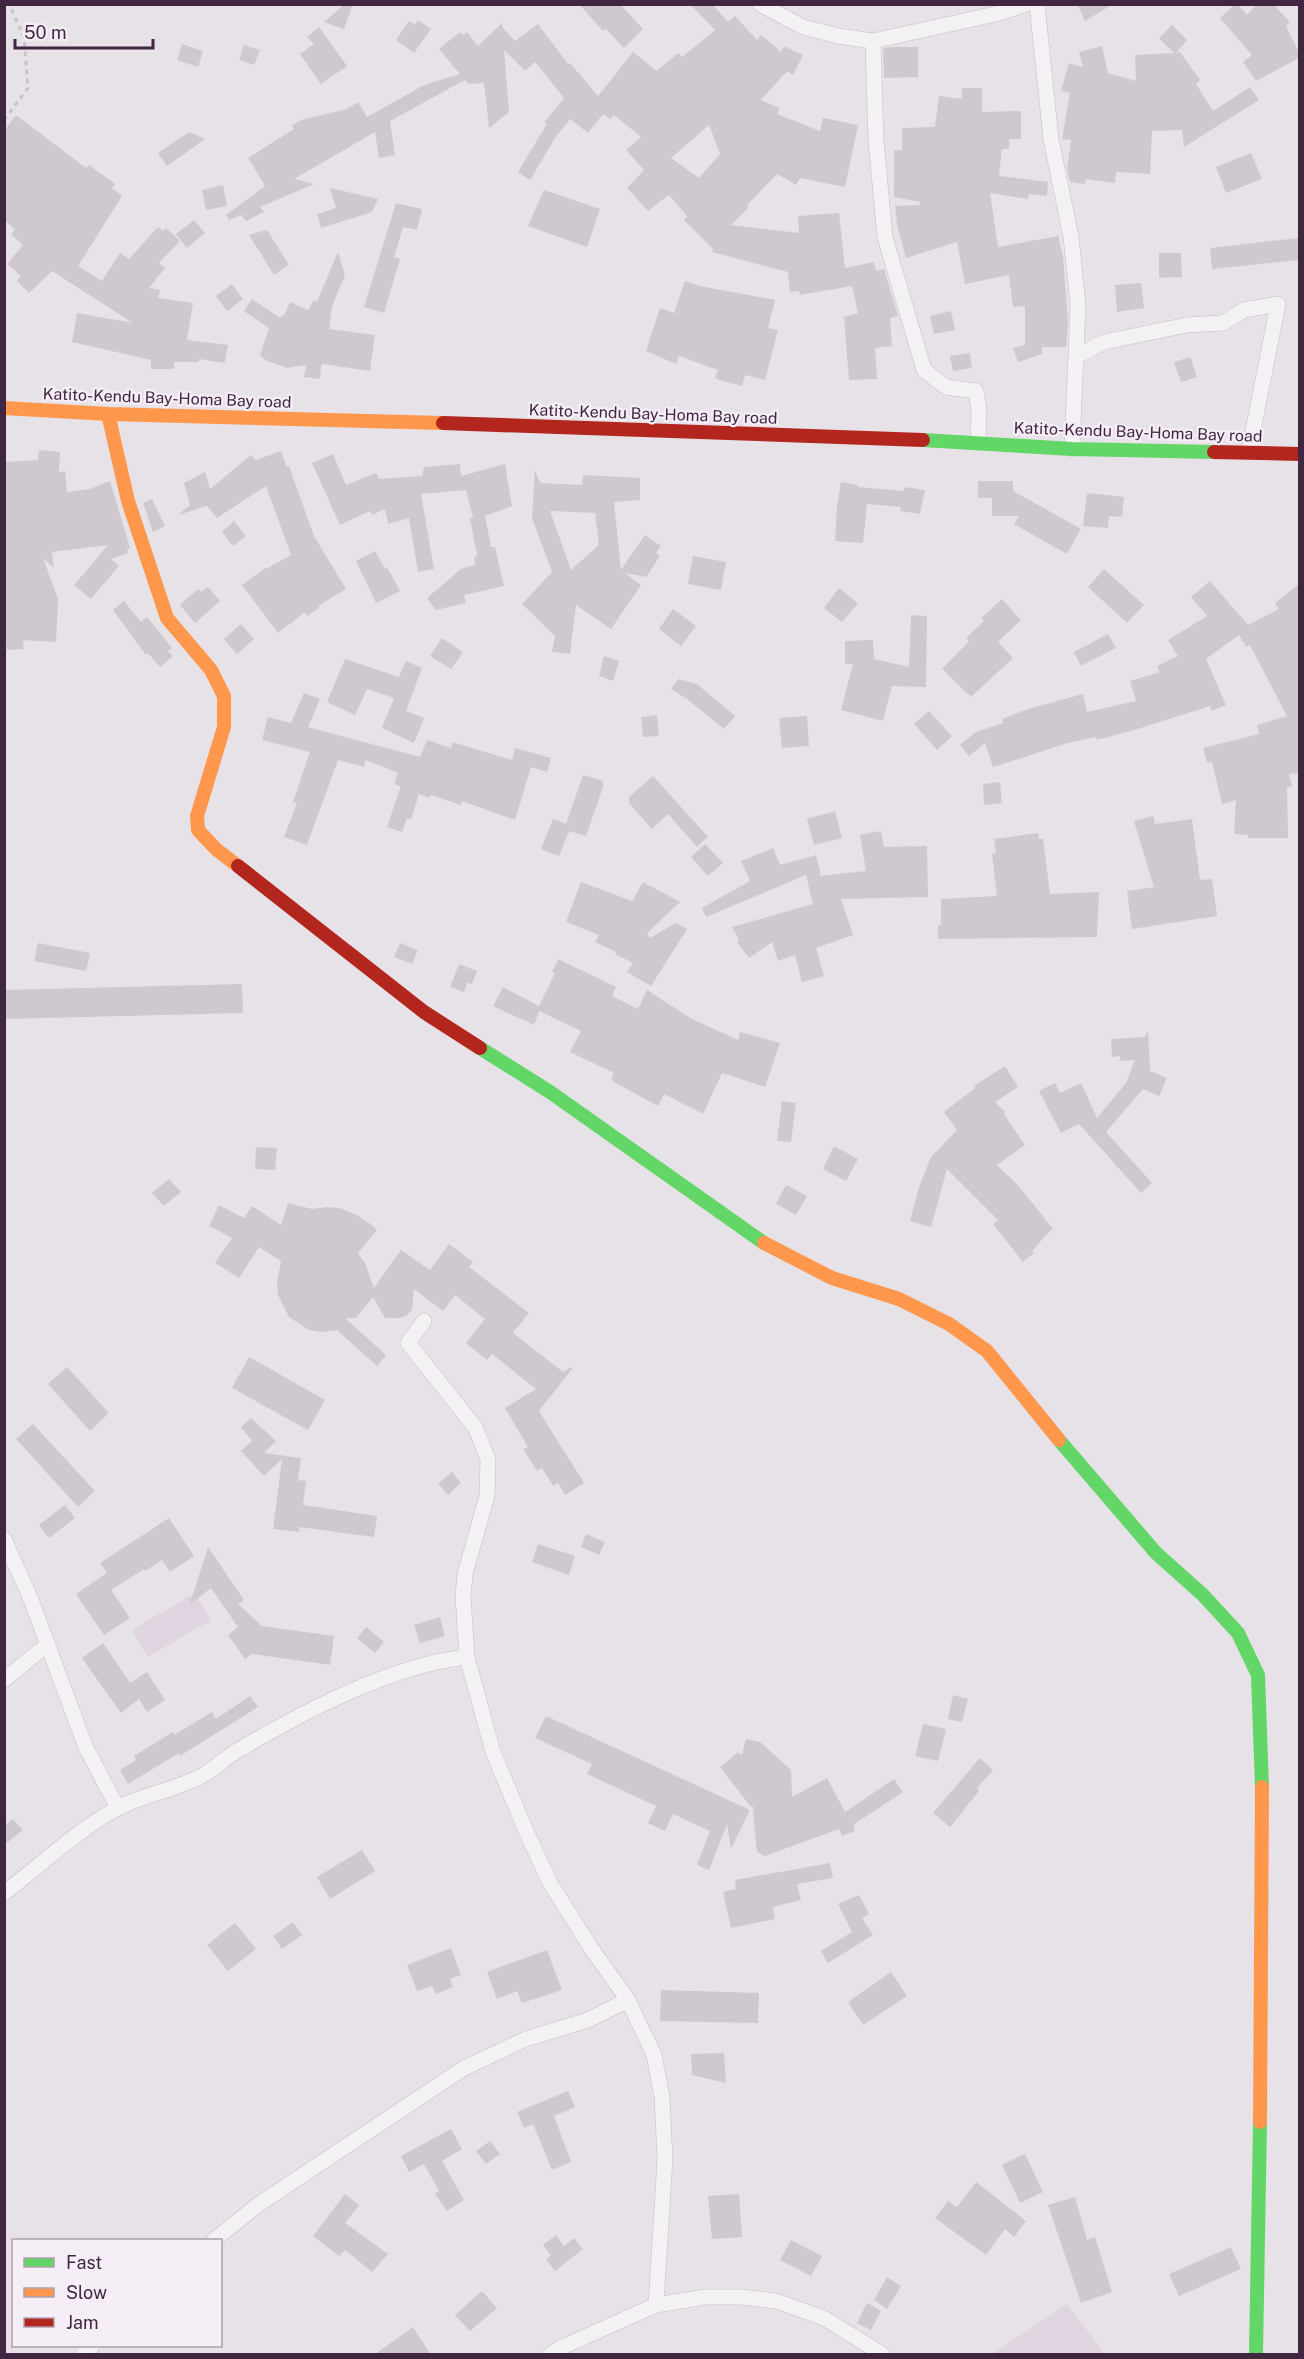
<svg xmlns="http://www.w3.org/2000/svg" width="1304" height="2359" viewBox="0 0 1304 2359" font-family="'Public Sans',sans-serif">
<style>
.built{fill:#dfd4e0}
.building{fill:#cfc9cf;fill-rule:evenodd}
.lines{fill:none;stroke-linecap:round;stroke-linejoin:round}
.street-casing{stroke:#c5bfc5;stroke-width:16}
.path{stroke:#cac2ca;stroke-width:3;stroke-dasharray:4.5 4.5;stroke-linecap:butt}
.street{stroke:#f3f1f3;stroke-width:15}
.fast{stroke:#63d668;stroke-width:14}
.slow{stroke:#ff974d;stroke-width:14}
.jam{stroke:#b3261e;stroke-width:14}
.labels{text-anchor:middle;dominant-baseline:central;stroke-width:4.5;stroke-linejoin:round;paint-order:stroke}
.street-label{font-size:16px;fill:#412642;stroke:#f6eef7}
</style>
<rect width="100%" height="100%" fill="#e7e2e7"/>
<g class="built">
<polygon points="195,1593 211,1620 148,1657 132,1630"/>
<polygon points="1067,2304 1105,2354 992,2354"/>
</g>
<g class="building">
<polygon points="345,4 353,4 344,29 324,22"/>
<polygon points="579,4 620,4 643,29 624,48 606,29 603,31"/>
<path d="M690,4H712L728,22L735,16L757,40L761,35L781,52L784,46L803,55L793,75L787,71L761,100L780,108L777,114L820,131L823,118L858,125L845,187L800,178L796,185L777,174L747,205L749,207L731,225L799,233L798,216L839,213L845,268L874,262L876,271L884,269L898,316L890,318L892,346L875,348L877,379L849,380L844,317L858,313L852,286L800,295L799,291L790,292L788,272L712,252L713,249L684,220L687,216L669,195L648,211L627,188L644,170L626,150L641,137L614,115L610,119L603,114L588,133L570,119L555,138L530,180L518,172L547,124L544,122L564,98L535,62L525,71L504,50L509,112L489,128L484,83L469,84L465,80L390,121L395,155L379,158L375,132L294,179L314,184L260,207L264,212L246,221L241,215L229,220L226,215L265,186L248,158L294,129L292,125L301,120L347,109L358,102L367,117L424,85L460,74L439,49L460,32L463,35L467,32L478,46L502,23L503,28L515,41L538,24L568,64L570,63L598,96L633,52L657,71L678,53L682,57L715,30ZM709,125L720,154L699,178L671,158Z"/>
<polygon points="1077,4 1113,4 1085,21"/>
<polygon points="1235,4 1238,4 1247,15 1257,4 1273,4 1290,22 1286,26 1299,53 1299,58 1256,81 1243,62 1252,55 1220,18"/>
<polygon points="418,20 431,29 414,53 396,40 409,21 415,25"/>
<polygon points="1172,25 1187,40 1176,53 1180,52 1200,80 1196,84 1213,111 1250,87 1259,100 1184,147 1182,130 1152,131 1150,174 1116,172 1115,183 1086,179 1085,184 1070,182 1067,169 1071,140 1062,139 1070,93 1061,91 1069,63 1083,67 1079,52 1102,46 1108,73 1136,81 1135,55 1174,53 1159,38"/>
<polygon points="319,27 347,66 321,84 300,54 314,44 307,37"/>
<polygon points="182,44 203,51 198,67 177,60"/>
<polygon points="244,45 260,50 254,65 239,60"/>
<polygon points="889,47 918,47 918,77 884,78 883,49"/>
<polygon points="962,88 982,88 982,112 1021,111 1021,139 1009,139 1009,149 1002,149 999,176 1048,182 1047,196 1029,194 1028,199 990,193 998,247 1058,236 1063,257 1068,322 1066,347 1042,347 1042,354 1018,362 1013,348 1025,345 1025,306 1013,307 1009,275 965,284 957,242 906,258 897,224 895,206 920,205 921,202 894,197 894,150 902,150 902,128 935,127 939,96 962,99"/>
<polygon points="16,115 86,168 89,165 115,184 112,188 122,196 78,266 102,281 120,253 129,259 158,227 163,231 166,228 180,241 159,263 165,268 149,288 160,290 158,298 193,303 187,340 228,345 225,363 199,359 199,362 174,362 174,369 151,369 151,360 72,342 77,313 133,323 52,271 29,293 17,281 21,276 7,264 23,245 11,234 15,230 4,219 4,131"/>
<polygon points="189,132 205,139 167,166 158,153"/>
<polygon points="1251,153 1262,179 1226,193 1216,167"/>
<polygon points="223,185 227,206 206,210 202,190"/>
<polygon points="330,188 378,199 372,212 321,228 317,214 336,208"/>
<polygon points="544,190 600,209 587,247 528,226"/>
<polygon points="396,203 422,209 417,230 403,227 394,257 400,259 384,313 364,307"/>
<polygon points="194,220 205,233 187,248 176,234"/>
<polygon points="267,230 289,265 274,275 249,235"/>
<polygon points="1299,238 1299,260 1212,269 1210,248"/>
<polygon points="338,252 345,275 332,306 329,329 375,335 370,371 323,364 321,366 320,379 304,377 306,365 287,368 267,361 260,355 269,328 244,311 252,299 280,318 282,315 284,316 290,302 308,310 314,300 317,302"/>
<polygon points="1159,253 1181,253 1182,277 1159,278"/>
<polygon points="685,281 700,286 775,300 768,328 778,330 765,380 745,375 742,386 719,380 715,378 718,370 679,356 676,364 646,351 660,308 674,313"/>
<polygon points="1141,283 1144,308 1117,312 1115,285"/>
<polygon points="232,284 243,299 227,311 216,296"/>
<polygon points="951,311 955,330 934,334 930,316"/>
<polygon points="970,353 972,368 953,371 950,356"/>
<polygon points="1190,357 1197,377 1181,382 1174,362"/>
<polygon points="39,450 60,452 59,472 65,471 67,492 90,489 110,481 130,548 127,549 128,553 111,559 119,566 91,599 74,585 108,545 52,552 54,568 43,558 58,599 56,642 23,640 24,649 7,650 4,617 4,462 38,460"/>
<polygon points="281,451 287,467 289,466 314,536 346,589 318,606 319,608 307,616 305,612 278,633 242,585 265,568 266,569 291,555 266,486 217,518 207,506 178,515 190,505 184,483 205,472 210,489 251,455 256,460"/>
<polygon points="333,454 346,485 376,473 379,479 422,476 424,467 460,464 461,476 505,464 512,506 485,516 491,547 495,547 504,586 464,595 466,603 436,610 427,598 461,569 475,565 474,558 477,555 470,518 473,517 466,490 421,494 434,569 418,572 409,518 388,524 385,509 372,515 370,511 340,525 312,463"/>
<path d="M535,470L540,483L582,485L583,475L640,478V500L614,502L621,570L645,535L661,546L656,553L660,556L646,577L625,573L641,585L611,629L576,605L570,654L552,652L555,636L522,604L552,572L532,518ZM550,511L595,513L599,545L571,570Z"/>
<polygon points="978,481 1013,481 1013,491 1081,529 1067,554 1014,524 1019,516 992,516 992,498 978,498"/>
<polygon points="841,482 858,485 857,487 904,491 905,487 925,490 920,514 900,511 901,507 867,504 863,543 835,541 837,505"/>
<polygon points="1087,493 1124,497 1122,517 1109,516 1108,528 1083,526"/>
<polygon points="152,499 165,526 153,532 143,503"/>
<polygon points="234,521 246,536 233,546 222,532"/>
<polygon points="375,551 385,569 387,567 400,591 376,603 356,561"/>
<polygon points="693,556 726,562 721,590 688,584"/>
<polygon points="1104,569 1144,605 1127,623 1088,587"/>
<polygon points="1210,581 1248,625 1279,609 1275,603 1299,584 1299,773 1289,774 1292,786 1287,787 1288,838 1248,838 1248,835 1234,834 1236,800 1222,804 1212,762 1207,763 1203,748 1259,734 1257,725 1287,716 1250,645 1246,647 1239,635 1206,659 1226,705 1211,711 1210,706 1131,731 1097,740 1096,737 1068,743 993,767 985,743 969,756 960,745 976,732 1003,723 1002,719 1028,709 1083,694 1087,712 1136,701 1130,681 1160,672 1157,666 1178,656 1168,640 1207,616 1191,597"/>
<polygon points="208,587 220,601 195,623 180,605 198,589 201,592"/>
<polygon points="839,588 858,603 842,622 824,608"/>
<polygon points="1002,599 1021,620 998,642 1013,658 971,697 942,669 969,641 966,638 984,621 981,618"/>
<polygon points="124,601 141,622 147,617 172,648 168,651 173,656 160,667 148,653 146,655 113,610"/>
<polygon points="673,609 696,626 681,646 659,629"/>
<polygon points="911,615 927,616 926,687 892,686 883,721 841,710 853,664 845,664 845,641 873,640 874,659 909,667"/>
<polygon points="241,624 254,639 237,654 224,639"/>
<polygon points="1108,634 1116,648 1081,666 1074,652"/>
<polygon points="442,638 463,652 451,669 430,656"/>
<polygon points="604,656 619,661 613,681 599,676"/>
<polygon points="345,659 399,677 406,661 422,668 406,711 424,718 414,743 382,728 394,698 367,689 355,715 327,702"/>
<polygon points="678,679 697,684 735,716 724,729 687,699 671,689"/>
<polygon points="304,693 320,699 308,727 420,757 427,740 451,748 452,742 512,760 515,748 551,758 547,772 531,767 515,820 462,801 461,805 431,795 429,798 419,794 411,819 407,818 402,832 387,827 401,786 394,784 398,773 366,760 364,767 338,760 307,845 284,837 297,803 293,802 310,752 262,740 268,717 291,723"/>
<polygon points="929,711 952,736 937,750 914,724"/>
<polygon points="657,715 659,736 643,737 641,717"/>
<polygon points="807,716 809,746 782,748 779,718"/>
<polygon points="583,775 603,781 603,787 586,836 569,831 559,856 541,849 553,819 566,824"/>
<polygon points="653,776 708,837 697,847 668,814 652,829 629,803 629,797"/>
<polygon points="1000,782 1002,803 984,805 983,784"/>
<polygon points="835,811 842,838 814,845 807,819"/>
<polygon points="1153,816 1155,824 1192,819 1200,880 1212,879 1217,916 1132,929 1127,891 1154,887 1134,821"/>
<polygon points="881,831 884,847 927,846 928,897 841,899 853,935 816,948 824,976 802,982 795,955 778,961 772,942 749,958 737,942 739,940 732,927 813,904 806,875 706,917 702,908 750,881 741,861 773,848 780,865 816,855 821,876 866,871 860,835"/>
<polygon points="1038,833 1039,839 1043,839 1050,894 1099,892 1097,937 938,939 938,925 941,925 941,899 997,896 992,854 996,853 994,839"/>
<polygon points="705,844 723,863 708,876 691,857"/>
<polygon points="581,882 632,901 643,882 680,902 647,933 650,938 676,923 687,929 651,986 627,972 633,963 615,954 616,952 595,942 599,935 566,922"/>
<polygon points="38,943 90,953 86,971 34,961"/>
<polygon points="400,943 418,950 412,964 394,957"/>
<polygon points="558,959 616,987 612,996 638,1009 647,990 692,1019 738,1040 740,1032 780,1043 765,1087 722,1073 703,1114 664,1094 658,1106 614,1082 611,1079 614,1073 570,1052 581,1031 539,1011 534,1025 493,1006 503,987 539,1006 555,973 552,972"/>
<polygon points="459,964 477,971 472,984 467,983 464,992 450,987"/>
<polygon points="242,984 243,1013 4,1019 4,990"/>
<polygon points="1148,1031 1150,1071 1167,1078 1159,1096 1143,1089 1106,1132 1152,1183 1141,1193 1079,1124 1061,1133 1039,1091 1055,1083 1060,1093 1081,1083 1097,1118 1126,1083 1135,1060 1120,1061 1120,1056 1112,1057 1111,1039 1145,1037"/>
<polygon points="1005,1066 1018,1087 995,1102 1005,1112 1004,1114 1025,1145 997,1165 1018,1185 1053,1229 1044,1237 1032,1252 1034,1253 1023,1262 993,1224 998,1220 947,1169 931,1227 910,1221 919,1187 931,1157 957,1130 944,1112 975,1088 974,1086"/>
<polygon points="782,1101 796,1103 791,1142 777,1141"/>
<polygon points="834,1146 858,1159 846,1181 823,1169"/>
<polygon points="256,1147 277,1148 275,1170 255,1169"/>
<polygon points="169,1179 181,1192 164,1206 152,1193"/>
<polygon points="786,1185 807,1196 796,1215 776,1204"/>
<polygon points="288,1203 312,1209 327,1207 339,1208 357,1215 372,1225 377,1230 358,1253 365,1263 374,1288 401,1250 430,1270 449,1244 473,1262 469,1267 529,1313 513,1333 563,1372 571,1367 572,1369 539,1411 584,1483 565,1495 558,1483 553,1486 542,1468 537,1471 523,1449 528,1447 505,1408 536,1389 492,1354 487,1360 466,1343 485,1319 455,1295 443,1311 414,1289 412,1310 406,1316 400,1318 385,1318 373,1297 356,1318 345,1318 386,1355 377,1366 337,1330 321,1332 309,1330 289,1317 278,1295 277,1283 281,1261 259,1247 239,1278 215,1263 232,1238 209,1226 219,1205 244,1218 252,1206 281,1225"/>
<polygon points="249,1357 325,1400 308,1430 232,1388"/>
<polygon points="67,1367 109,1413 90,1431 48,1384"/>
<polygon points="251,1418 276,1441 264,1453 301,1458 298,1480 306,1481 303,1505 377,1516 374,1537 299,1527 299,1532 273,1529 282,1459 264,1476 240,1450 242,1450 252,1441 241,1427"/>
<polygon points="33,1424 95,1491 78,1507 16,1439"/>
<polygon points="452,1472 461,1483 448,1495 438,1484"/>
<polygon points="65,1505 75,1518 49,1538 39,1525"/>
<polygon points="169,1518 194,1556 170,1572 162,1560 145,1571 144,1569 111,1590 130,1618 104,1635 76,1594 107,1573 100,1563"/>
<polygon points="586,1534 605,1542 599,1555 581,1547"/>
<polygon points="538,1544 575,1556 569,1575 532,1562"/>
<polygon points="208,1547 244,1600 238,1604 262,1626 334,1636 330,1665 252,1654 245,1659 228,1635 238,1627 211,1588 190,1604"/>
<polygon points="440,1617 445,1636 420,1643 414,1625"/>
<polygon points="366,1627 384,1642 375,1653 357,1638"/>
<polygon points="103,1643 130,1683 147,1672 165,1700 147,1712 139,1699 121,1713 82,1658"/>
<polygon points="953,1695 968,1699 962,1722 948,1719"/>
<polygon points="250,1696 258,1707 180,1756 179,1753 128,1784 120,1770 136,1760 134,1756 173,1732 174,1735 212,1712 216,1719"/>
<polygon points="546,1716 750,1810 731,1849 727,1824 709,1870 697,1865 710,1831 673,1814 665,1831 648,1823 656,1806 587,1774 592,1764 535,1738"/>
<polygon points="923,1724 946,1729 938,1761 915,1756"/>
<polygon points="746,1739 760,1742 791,1770 792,1797 827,1778 845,1812 894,1779 903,1792 853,1825 855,1831 842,1836 839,1829 765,1856 757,1852 753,1811 755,1813 752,1805 751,1807 720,1767 737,1753 742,1755"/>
<polygon points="980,1758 993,1770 977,1788 979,1791 950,1827 933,1813"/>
<polygon points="13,1819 23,1830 4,1845 4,1826"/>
<polygon points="362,1850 375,1871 330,1899 317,1877"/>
<polygon points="830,1863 833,1878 797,1884 801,1900 773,1907 775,1919 731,1928 723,1892 736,1889 735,1880"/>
<polygon points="859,1895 869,1914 862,1918 873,1935 828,1963 821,1951 852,1932 838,1904"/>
<polygon points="293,1922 302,1935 282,1949 273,1936"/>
<polygon points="235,1923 256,1949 228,1971 207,1945"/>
<polygon points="451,1948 461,1975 450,1979 453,1987 436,1994 432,1986 417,1991 407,1965"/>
<polygon points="547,1950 562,1990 522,2003 517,1991 497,1999 487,1972"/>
<polygon points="891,1972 907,1996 863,2025 848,2002"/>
<polygon points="661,1990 759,1993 758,2023 660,2021"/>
<polygon points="724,2053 726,2083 692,2075 691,2054"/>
<polygon points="568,2091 575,2107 554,2116 571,2162 552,2170 533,2124 524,2128 517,2112"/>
<polygon points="451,2129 462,2149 442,2161 464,2200 447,2211 435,2194 439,2191 424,2164 409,2172 401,2156"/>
<polygon points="490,2141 500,2154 486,2164 476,2151"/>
<polygon points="1025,2154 1043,2192 1020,2203 1002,2165"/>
<polygon points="976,2182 1026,2221 1014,2237 1005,2229 986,2255 935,2218 948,2201 957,2207"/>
<polygon points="345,2194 359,2205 345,2223 388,2254 372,2272 345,2250 339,2256 313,2236"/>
<polygon points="739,2194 742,2237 712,2239 708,2196"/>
<polygon points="1075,2197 1087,2240 1095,2237 1112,2292 1081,2303 1048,2205"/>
<polygon points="556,2235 564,2246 574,2238 583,2249 555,2271 546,2259 551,2255 543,2245"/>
<polygon points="791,2240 822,2256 811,2276 780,2260"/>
<polygon points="1231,2247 1241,2269 1179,2296 1169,2274"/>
<polygon points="887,2277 901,2286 887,2309 874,2300"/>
<polygon points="482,2291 497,2308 470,2331 455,2315"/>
<polygon points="867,2303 881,2311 871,2330 857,2323"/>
<polygon points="413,2327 431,2355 374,2355"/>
</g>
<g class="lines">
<defs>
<g id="street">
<polyline points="760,4 803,27 838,36 873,41 1000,13 1026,4"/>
<polyline points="1037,4 1051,139 1071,237 1078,305 1072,449"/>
<polyline points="873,41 876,141 885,237 924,370 946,387 976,391 979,410 978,442"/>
<polyline points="1077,356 1104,342 1187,325 1223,323 1244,310 1278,304 1249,451"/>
<polyline points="424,1321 408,1343 475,1427 488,1459 487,1496 465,1574 463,1596 467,1657 493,1752 526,1831 550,1883 591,1948 628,2000"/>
<polyline points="4,1539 30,1597 86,1748 118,1808"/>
<polyline points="4,1680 48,1644"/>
<path d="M4,1893C41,1865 77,1830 118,1808C144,1794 177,1790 203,1775C216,1768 227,1756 240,1749C305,1711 392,1665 467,1657"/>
<polyline points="214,2240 259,2204 464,2068 526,2039 588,2020 628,2000 654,2055 662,2097 665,2159 656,2305"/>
<polyline points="83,2354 92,2346"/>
<polyline points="551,2354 560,2348 656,2305 705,2297 741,2297 776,2301 824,2318 882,2354"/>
</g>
</defs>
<use href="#street" class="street-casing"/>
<polyline class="path" points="4,120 28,88 24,37 9,4"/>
<use href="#street" class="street"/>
<g class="fast">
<polyline points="923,440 1072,449 1214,452"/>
<polyline points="480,1048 550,1092 764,1243"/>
<polyline points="1059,1440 1156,1553 1203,1595 1238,1633 1258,1675 1262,1787"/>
<polyline points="1256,2354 1260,2122"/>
</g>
<g class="slow">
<polyline points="4,408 108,414 443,423"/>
<polyline points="108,414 128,501 167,618 211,670 224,696 224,727 197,816 198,830 217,850 238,866"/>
<polyline points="764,1243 832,1278 899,1299 949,1324 987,1351 1059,1440"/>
<polyline points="1260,2122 1262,1787"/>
</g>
<g class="jam">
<polyline points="443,423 923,440"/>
<polyline points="1214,452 1300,454"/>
<polyline points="238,866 424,1012 480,1048"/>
</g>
</g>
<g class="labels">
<g class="street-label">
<text transform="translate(167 398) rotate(2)">Katito-Kendu Bay-Homa Bay road</text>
<text transform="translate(653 414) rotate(2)">Katito-Kendu Bay-Homa Bay road</text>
<text transform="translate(1138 432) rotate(2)">Katito-Kendu Bay-Homa Bay road</text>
</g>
</g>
<rect width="1304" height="2359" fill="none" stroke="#412642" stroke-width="12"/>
<rect x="12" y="2239" width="210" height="108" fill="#f6eef7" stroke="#ae9eaf" stroke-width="1.5"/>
<rect x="24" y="2258" width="30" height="9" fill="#63d668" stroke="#ae9eaf" stroke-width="1.5"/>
<text x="66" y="2269" font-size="18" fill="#412642">Fast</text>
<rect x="24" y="2288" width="30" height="9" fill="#ff974d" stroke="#ae9eaf" stroke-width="1.5"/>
<text x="66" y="2299" font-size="18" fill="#412642">Slow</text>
<rect x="24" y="2318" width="30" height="9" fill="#b3261e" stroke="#ae9eaf" stroke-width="1.5"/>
<text x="66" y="2329" font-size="18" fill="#412642">Jam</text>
<path d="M15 39v9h138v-9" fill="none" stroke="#412642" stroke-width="3"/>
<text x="24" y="39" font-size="18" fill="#412642" stroke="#f6eef7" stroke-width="4.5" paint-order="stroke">50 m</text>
</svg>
